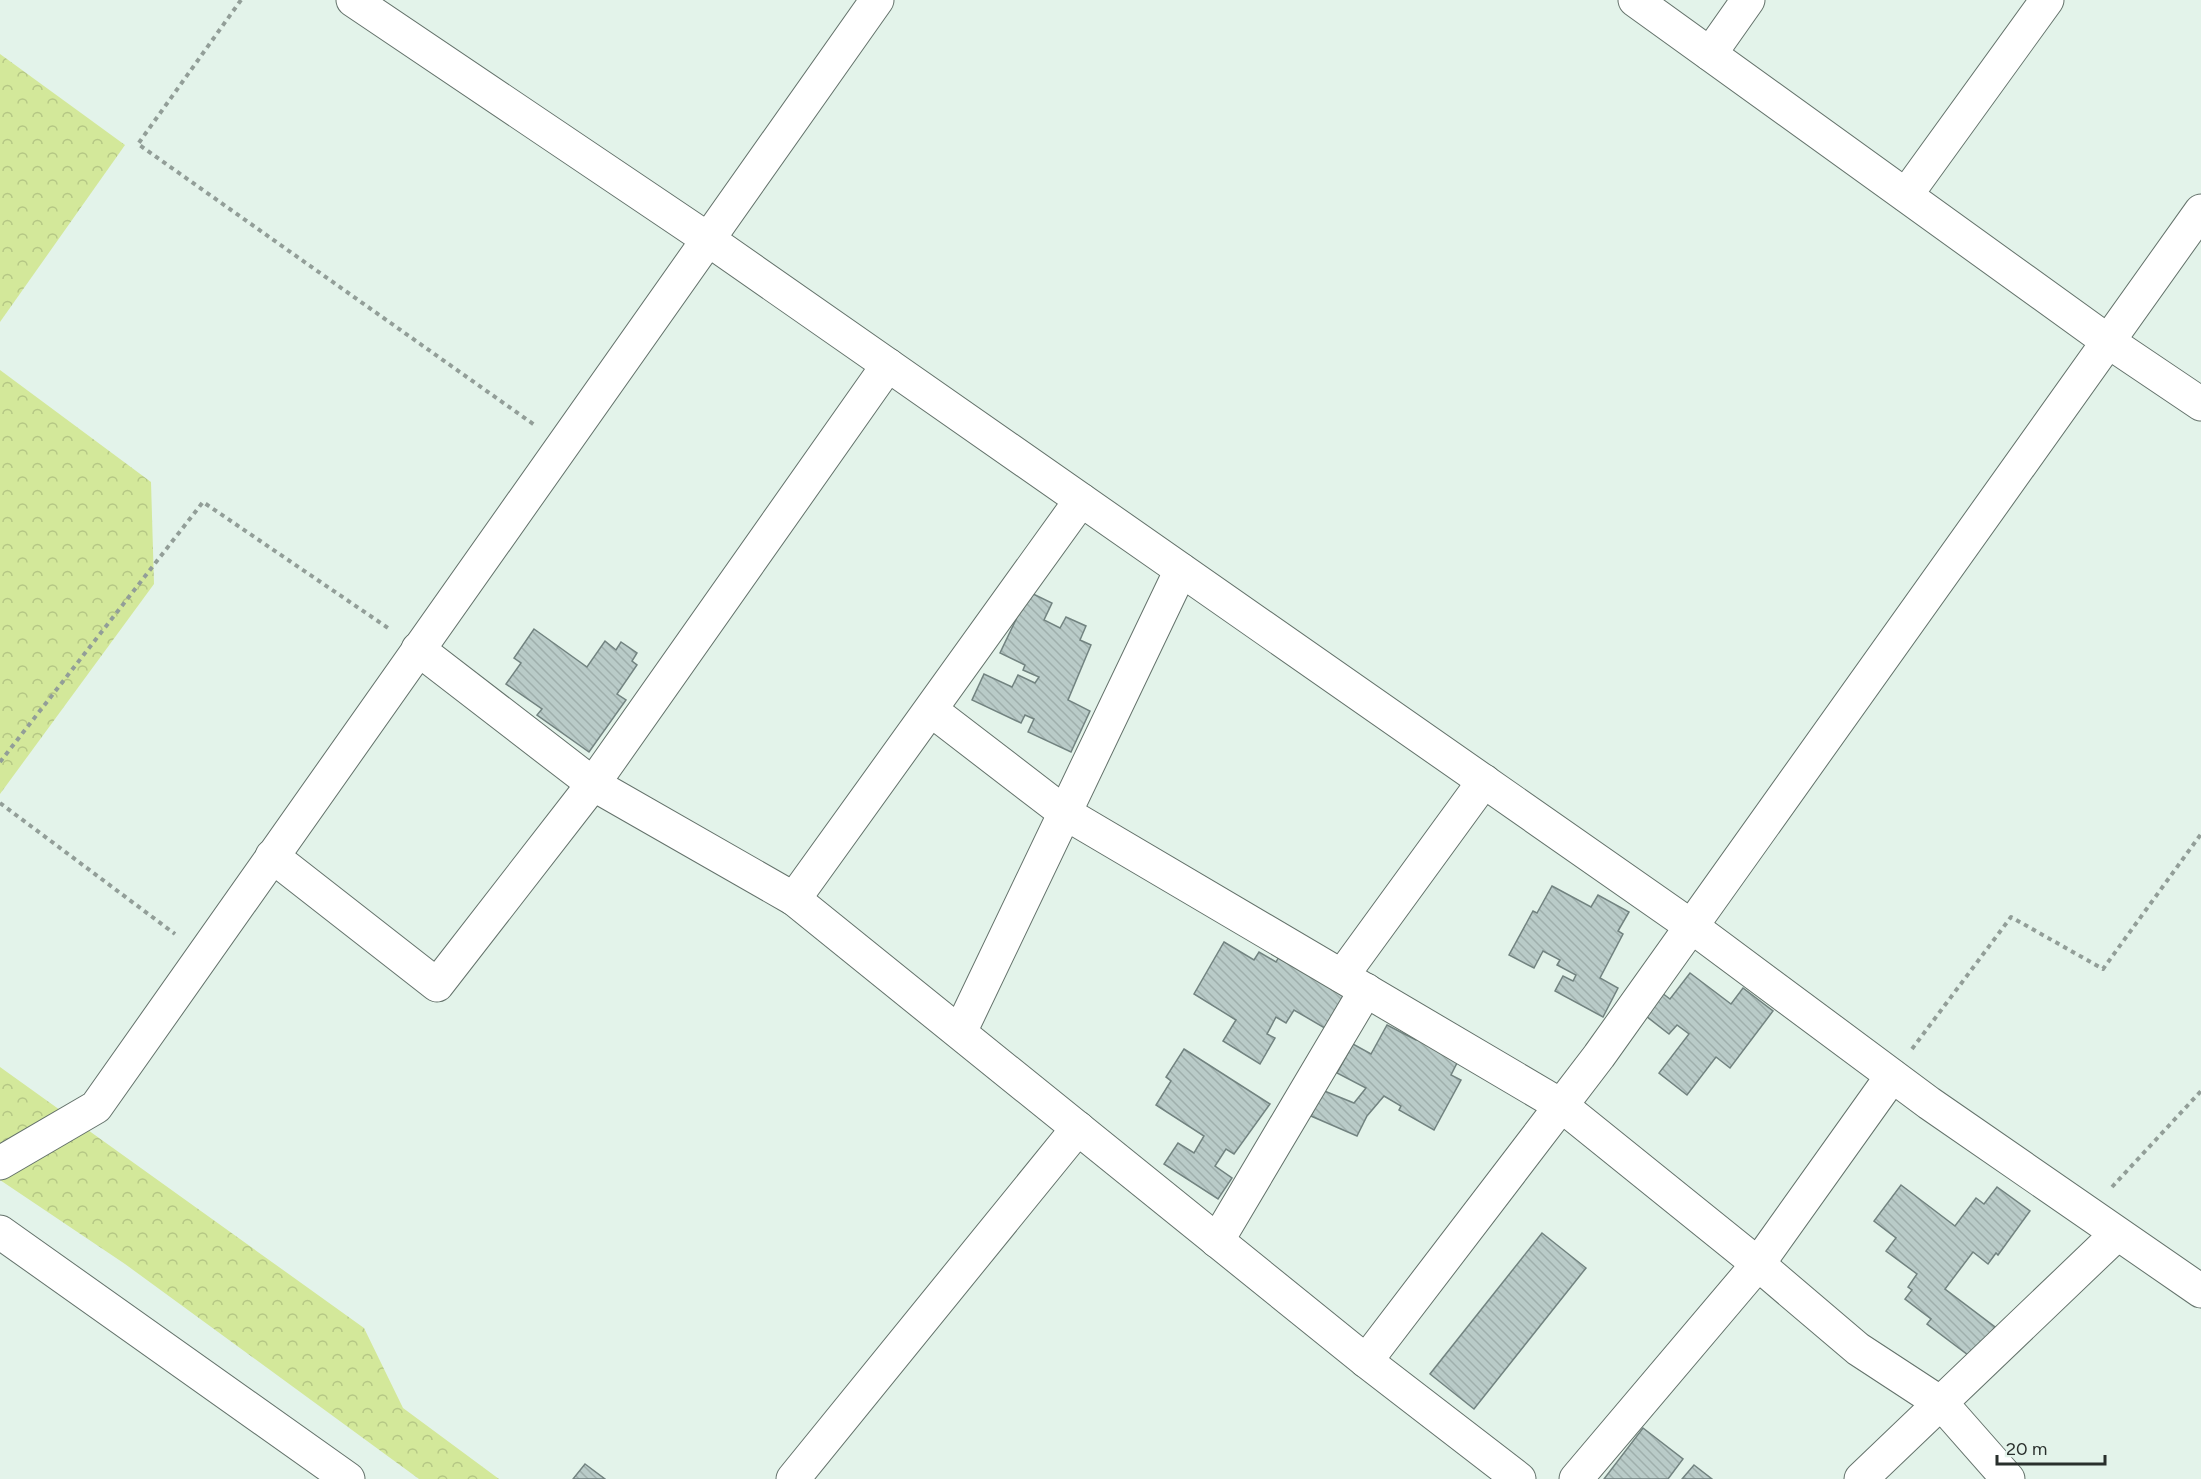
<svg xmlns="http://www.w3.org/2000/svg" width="2201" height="1479" viewBox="0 0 2201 1479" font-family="Figtree,sans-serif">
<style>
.forest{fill:url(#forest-crowns)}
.building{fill:url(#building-back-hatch);stroke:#728380;stroke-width:1.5}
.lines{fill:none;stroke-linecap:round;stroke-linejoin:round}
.minor-casing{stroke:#64726b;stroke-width:35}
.path{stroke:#929e98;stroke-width:4;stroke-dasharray:4.5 4.5;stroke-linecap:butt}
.minor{stroke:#fff;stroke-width:33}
</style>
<defs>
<pattern id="forest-crowns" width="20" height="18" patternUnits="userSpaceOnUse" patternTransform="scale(1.5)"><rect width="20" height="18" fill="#d3e89a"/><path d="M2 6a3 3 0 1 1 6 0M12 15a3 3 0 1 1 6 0" fill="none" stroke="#b5c785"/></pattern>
<pattern id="building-back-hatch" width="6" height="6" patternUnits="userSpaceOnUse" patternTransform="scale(1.5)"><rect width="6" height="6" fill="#b9cbc8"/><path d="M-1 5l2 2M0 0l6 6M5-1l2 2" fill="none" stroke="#9fafac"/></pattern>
</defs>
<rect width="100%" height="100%" fill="#e3f3ea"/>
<g class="forest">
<polygon points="0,54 125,145 0,322"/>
<polygon points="0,370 151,482 154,584 0,794"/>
<polygon points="0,1067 364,1328 403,1408 499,1479 419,1479 125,1264 0,1180"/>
</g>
<g class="building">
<polygon points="1029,592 1052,603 1044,620 1060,628 1066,617 1086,626 1080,640 1091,645 1068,700 1090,711 1071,752 1028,732 1034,719 1025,715 1021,723 972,700 984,674 1012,687 1018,675 1035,683 1039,677 1023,670 1025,665 1000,653"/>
<polygon points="534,629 587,667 605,641 616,650 621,642 637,653 632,661 637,665 617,694 626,700 589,752 537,715 542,709 506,684 521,663 514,658"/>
<polygon points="1552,886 1591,907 1598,895 1629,912 1618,931 1623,934 1600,978 1618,988 1603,1017 1555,991 1563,976 1573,981 1576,975 1557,965 1560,960 1543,951 1534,968 1509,955 1533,911 1537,913"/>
<polygon points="1224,942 1254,960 1259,952 1276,962 1280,955 1349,995 1328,1030 1294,1010 1286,1023 1276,1017 1267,1034 1275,1038 1260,1064 1223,1041 1236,1020 1194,994"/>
<polygon points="1690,973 1731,1004 1743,988 1773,1011 1730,1068 1716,1057 1687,1095 1659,1073 1689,1034 1677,1025 1669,1034 1646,1016 1662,993 1670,999"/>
<polygon points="1387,1025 1416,1040 1418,1037 1459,1059 1451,1075 1461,1080 1434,1130 1399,1110 1401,1106 1384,1096 1367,1116 1357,1136 1311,1116 1322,1090 1354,1103 1366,1088 1337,1073 1353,1044 1371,1054"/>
<polygon points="1184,1049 1270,1104 1234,1154 1226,1149 1215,1166 1232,1178 1218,1199 1164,1164 1178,1143 1194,1153 1204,1136 1156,1105 1171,1081 1166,1077"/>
<polygon points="1901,1185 1955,1226 1976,1198 1984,1204 1997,1187 2030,1211 1998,1255 1996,1253 1988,1264 1973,1252 1945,1289 1995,1327 1972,1358 1927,1324 1931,1319 1905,1299 1912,1290 1908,1287 1917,1274 1886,1251 1896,1238 1874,1221"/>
<polygon points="1542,1233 1586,1268 1474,1409 1430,1374"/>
<polygon points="1643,1428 1683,1459 1668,1479 1604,1479"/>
<polygon points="585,1464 605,1479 573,1479"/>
<polygon points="1694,1465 1712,1479 1682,1479"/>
</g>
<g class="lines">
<defs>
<g id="minor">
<polyline points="353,0 709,240 888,365 1691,926 1929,1103 2201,1291"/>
<polyline points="1635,0 2109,342 2201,404"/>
<polyline points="1710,54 1748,0"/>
<polyline points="1906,195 2047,0"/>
<polyline points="418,649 593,784 794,899 1366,1361 1519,1479"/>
<polyline points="931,710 1065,813 1562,1106 1758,1264 1858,1349 1942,1404 2008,1479"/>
<polyline points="272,856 437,985 593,784 888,365"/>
<polyline points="794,899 1081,500"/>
<polyline points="1342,976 1484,781"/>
<polyline points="960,1032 1181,570"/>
<polyline points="0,1163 96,1107 877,0"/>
<polyline points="0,1232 348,1479"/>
<polyline points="1217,1241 1366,990"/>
<polyline points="1366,1361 1599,1056 2201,211"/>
<polyline points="793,1479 1078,1128"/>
<polyline points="1576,1479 1758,1264 1892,1076"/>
<polyline points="1861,1479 2117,1234"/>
</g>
</defs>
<use href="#minor" class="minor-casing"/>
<g class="path">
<polyline points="241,0 138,144 536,426"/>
<polyline points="0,762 203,502 391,630"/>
<polyline points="0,803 175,934"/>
<polyline points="1912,1049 2011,917 2103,969 2201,834"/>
<polyline points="2112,1187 2201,1091"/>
</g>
<use href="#minor" class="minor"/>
</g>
<path d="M1997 1455v9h108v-9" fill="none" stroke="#292f2c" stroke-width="3"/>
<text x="2006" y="1455" font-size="18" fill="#292f2c" stroke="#e3f3ea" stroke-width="4.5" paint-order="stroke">20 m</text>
</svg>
